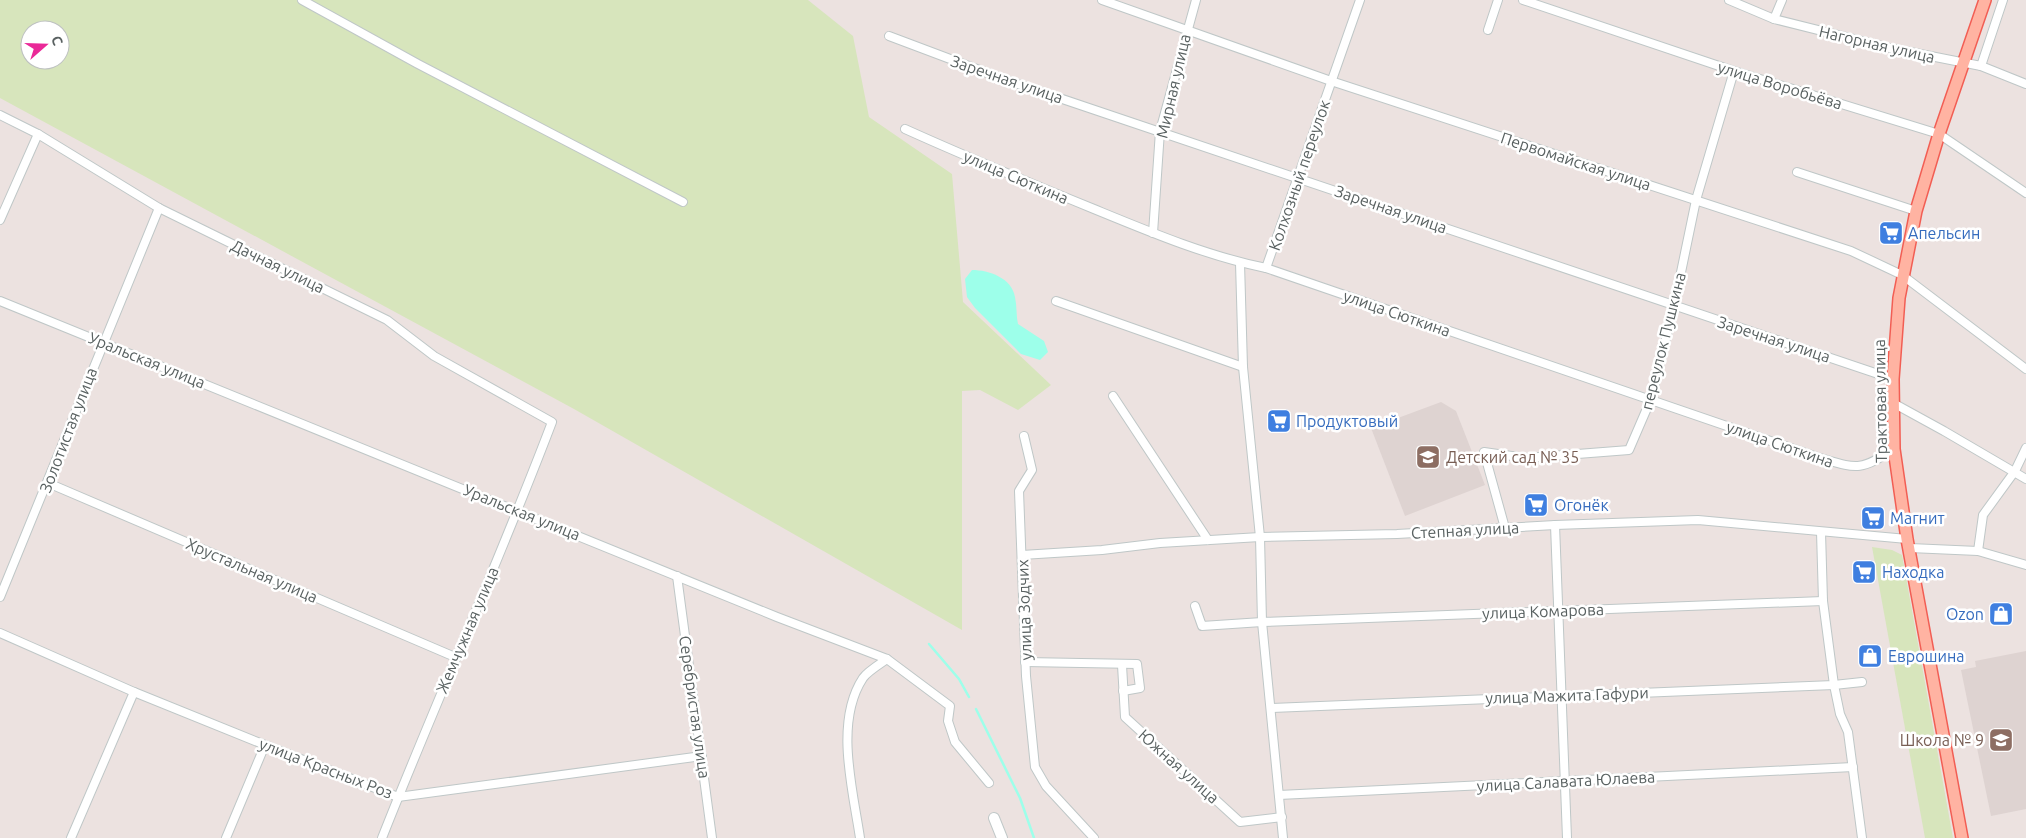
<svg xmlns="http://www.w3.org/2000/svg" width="2026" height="838" viewBox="0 0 2026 838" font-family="Ubuntu,sans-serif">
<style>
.education{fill:#ded3d1}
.green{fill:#d7e5bc;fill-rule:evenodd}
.water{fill:#9dffea}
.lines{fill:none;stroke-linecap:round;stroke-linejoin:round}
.stream{stroke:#9dffea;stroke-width:2.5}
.street-casing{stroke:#bfc7c7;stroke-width:10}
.secondary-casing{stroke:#c0c8c8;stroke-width:12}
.primary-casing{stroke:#f25e54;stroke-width:14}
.street{stroke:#fff;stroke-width:8}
.secondary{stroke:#fff;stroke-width:10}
.primary{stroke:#ffb3a2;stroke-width:11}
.labels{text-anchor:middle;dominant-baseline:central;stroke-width:5;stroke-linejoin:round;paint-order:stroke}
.street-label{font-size:16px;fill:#596161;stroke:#fff}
.shop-label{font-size:16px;fill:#366cbe;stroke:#fff;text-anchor:start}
.education-label{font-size:16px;fill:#785e54;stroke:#fff;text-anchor:start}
</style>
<rect width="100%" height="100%" fill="#ece2e0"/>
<g class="education">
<polygon points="1441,402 1456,411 1485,485 1405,516 1371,428"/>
<polygon points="2026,651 2026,809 1991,816 1961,670 1976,667 1975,661"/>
</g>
<g class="green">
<path d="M0,0H808L853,36L869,117L952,174L963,302L1051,385L1018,410L980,390L962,391V630L574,409L0,98ZM30,30H60V60H30Z"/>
<polygon points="1872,547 1892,550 1902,555 1953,838 1925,838"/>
</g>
<path class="water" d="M972,270C989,270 1012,278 1015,297C1017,306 1016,315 1018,324L1044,341L1048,352L1040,360L1021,354L975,308L967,297L965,279Z"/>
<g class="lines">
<g class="stream">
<polyline points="929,644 959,679 969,697"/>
<polyline points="976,709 1020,798 1034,838"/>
</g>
<defs>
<g id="street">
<polyline points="302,0 418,64 683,202"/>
<polyline points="1102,0 1331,81 1851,251 1902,275 2026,369"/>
<polyline points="1523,0 1734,71 1939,134 2026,193"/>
<polyline points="1729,0 1774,19 1890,48 1981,66 2026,84"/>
<polyline points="1774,19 1782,0"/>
<polyline points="1488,30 1498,0"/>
<polyline points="889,36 1006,80 1893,379"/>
<polyline points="1981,66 2003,0"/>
<path d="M0,115L38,134L159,208L387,320L434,356L552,422C499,562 437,699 382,838"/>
<path d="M905,129C967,157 1030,183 1094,209C1150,232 1207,256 1266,268L1820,458C1858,469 1860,471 1894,449"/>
<polyline points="1797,172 1916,211"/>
<polyline points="0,220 38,134"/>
<polyline points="1153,233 1160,131 1196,0"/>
<polyline points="1240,263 1243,367 1260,537 1262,622 1283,838"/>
<polyline points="1266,268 1360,0"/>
<polyline points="0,301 777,617 887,659 950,706 948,721 955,742 989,783"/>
<polyline points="1056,301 1243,367"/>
<polyline points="1113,396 1208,540"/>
<polyline points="1893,403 1944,431 2026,479"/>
<polyline points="1024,436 1032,470 1019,491 1026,676 1035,767 1046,786 1094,838"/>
<polyline points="48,483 455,657"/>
<polyline points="1555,525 1567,838"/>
<polyline points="1505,528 1484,452 1526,458 1629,450 1651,399 1674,306 1696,200 1734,71"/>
<polyline points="1821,532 1823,601 1834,685 1840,714 1848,732 1862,838"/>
<polyline points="1910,548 1978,551 2026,565"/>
<polyline points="1978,551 1983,515 2015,471 2026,448"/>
<polyline points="1022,555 1102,550 1160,543 1260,537 1397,534 1555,525 1698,520 1907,539"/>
<polyline points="677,576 712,838"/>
<polyline points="0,597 159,208"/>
<polyline points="1195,606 1202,626 1262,622 1823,601"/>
<polyline points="0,633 134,692 265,745 398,797 702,756"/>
<polyline points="1025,662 1137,664 1140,688 1123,691"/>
<polyline points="1122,665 1125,717 1240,822 1282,817"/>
<polyline points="1272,708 1834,685 1862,682"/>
<polyline points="1279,795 1853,767"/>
<polyline points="71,838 134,692"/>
<polyline points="226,838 265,745"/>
<path d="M860,838C853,790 834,722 863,678C868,671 880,664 887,659"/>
</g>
<polyline id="secondary" points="994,818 1002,838"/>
<polyline id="primary" points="1962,838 1907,539 1894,449 1893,379 1899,298 1916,211 1939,134 1985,0"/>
</defs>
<use href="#street" class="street-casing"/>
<use href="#secondary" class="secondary-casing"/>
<use href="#primary" class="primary-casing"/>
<use href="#street" class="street"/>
<use href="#secondary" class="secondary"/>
<use href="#primary" class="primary"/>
</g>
<defs>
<symbol id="supermarket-square" viewBox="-11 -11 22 22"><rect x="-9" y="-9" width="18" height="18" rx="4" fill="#3f7fe0" stroke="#fff"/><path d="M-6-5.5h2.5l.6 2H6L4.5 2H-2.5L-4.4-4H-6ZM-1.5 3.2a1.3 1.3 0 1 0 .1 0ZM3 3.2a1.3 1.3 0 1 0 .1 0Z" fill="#fff"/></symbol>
<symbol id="school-square" viewBox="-11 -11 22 22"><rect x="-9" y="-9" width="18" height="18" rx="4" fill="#8d6e63" stroke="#fff"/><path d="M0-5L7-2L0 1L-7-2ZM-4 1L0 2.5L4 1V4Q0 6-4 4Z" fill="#fff"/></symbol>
<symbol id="shop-square" viewBox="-11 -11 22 22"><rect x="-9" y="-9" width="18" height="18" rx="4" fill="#3f7fe0" stroke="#fff"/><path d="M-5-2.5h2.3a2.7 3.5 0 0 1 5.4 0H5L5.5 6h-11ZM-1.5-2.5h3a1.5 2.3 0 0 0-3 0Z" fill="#fff"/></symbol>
</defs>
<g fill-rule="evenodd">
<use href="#supermarket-square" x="1877" y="219" width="28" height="28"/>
<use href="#supermarket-square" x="1265" y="407" width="28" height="28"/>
<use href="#school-square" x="1414" y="443" width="28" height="28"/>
<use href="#supermarket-square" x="1522" y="491" width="28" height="28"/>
<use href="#supermarket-square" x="1859" y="504" width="28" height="28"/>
<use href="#supermarket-square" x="1850" y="558" width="28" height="28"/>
<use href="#shop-square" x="1987" y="600" width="28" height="28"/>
<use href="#shop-square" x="1856" y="642" width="28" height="28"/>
<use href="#school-square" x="1987" y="726" width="28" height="28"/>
</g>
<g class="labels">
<g class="street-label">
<text transform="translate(1877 44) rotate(13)">Нагорная улица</text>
<text transform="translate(1007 79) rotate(19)">Заречная улица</text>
<text transform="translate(1780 85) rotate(17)">улица Воробьёва</text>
<text transform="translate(1173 86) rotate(-77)">Мирная улица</text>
<text transform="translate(1576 161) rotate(18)">Первомайская улица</text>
<text transform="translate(1299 175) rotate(-71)">Колхозный переулок</text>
<text transform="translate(1016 177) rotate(23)">улица Сюткина</text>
<text transform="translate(1391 209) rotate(19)">Заречная улица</text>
<text transform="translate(278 266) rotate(26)">Дачная улица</text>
<text transform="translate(1397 313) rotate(19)">улица Сюткина</text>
<text transform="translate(1774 339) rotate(18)">Заречная улица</text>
<text transform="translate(1663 341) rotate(-76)">переулок Пушкина</text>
<text transform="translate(147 360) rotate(22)">Уральская улица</text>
<text transform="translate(1880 401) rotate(-91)">Трактовая улица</text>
<text transform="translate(68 430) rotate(-69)">Золотистая улица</text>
<text transform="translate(1780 444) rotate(19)">улица Сюткина</text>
<text transform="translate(522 512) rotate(22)">Уральская улица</text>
<text transform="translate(1465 530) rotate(-3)">Степная улица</text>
<text transform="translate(252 570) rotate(23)">Хрустальная улица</text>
<text transform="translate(1024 610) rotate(-92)">улица Зодчих</text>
<text transform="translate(1543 611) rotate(-2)">улица Комарова</text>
<text transform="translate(467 630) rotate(-67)">Жемчужная улица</text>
<text transform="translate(1567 695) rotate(-2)">улица Мажита Гафури</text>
<text transform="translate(695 707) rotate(82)">Серебристая улица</text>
<text transform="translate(1179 766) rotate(42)">Южная улица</text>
<text transform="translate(326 768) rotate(21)">улица Красных Роз</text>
<text transform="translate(1566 781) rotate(-3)">улица Салавата Юлаева</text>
</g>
<g class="shop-label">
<text x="1908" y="233">Апельсин</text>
<text x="1296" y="421">Продуктовый</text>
<text x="1554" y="505">Огонёк</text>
<text x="1890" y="518">Магнит</text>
<text x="1882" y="572">Находка</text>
<text x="1984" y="614" text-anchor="end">Ozon</text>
<text x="1888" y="656">Еврошина</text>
</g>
<g class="education-label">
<text x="1446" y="457">Детский сад № 35</text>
<text x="1984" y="740" text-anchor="end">Школа № 9</text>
</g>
</g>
<g transform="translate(45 45) rotate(70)"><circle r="24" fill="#ffffff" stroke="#bdc0c0"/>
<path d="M0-4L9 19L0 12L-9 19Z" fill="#ea2998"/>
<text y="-8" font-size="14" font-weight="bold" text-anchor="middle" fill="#596161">С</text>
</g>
</svg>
